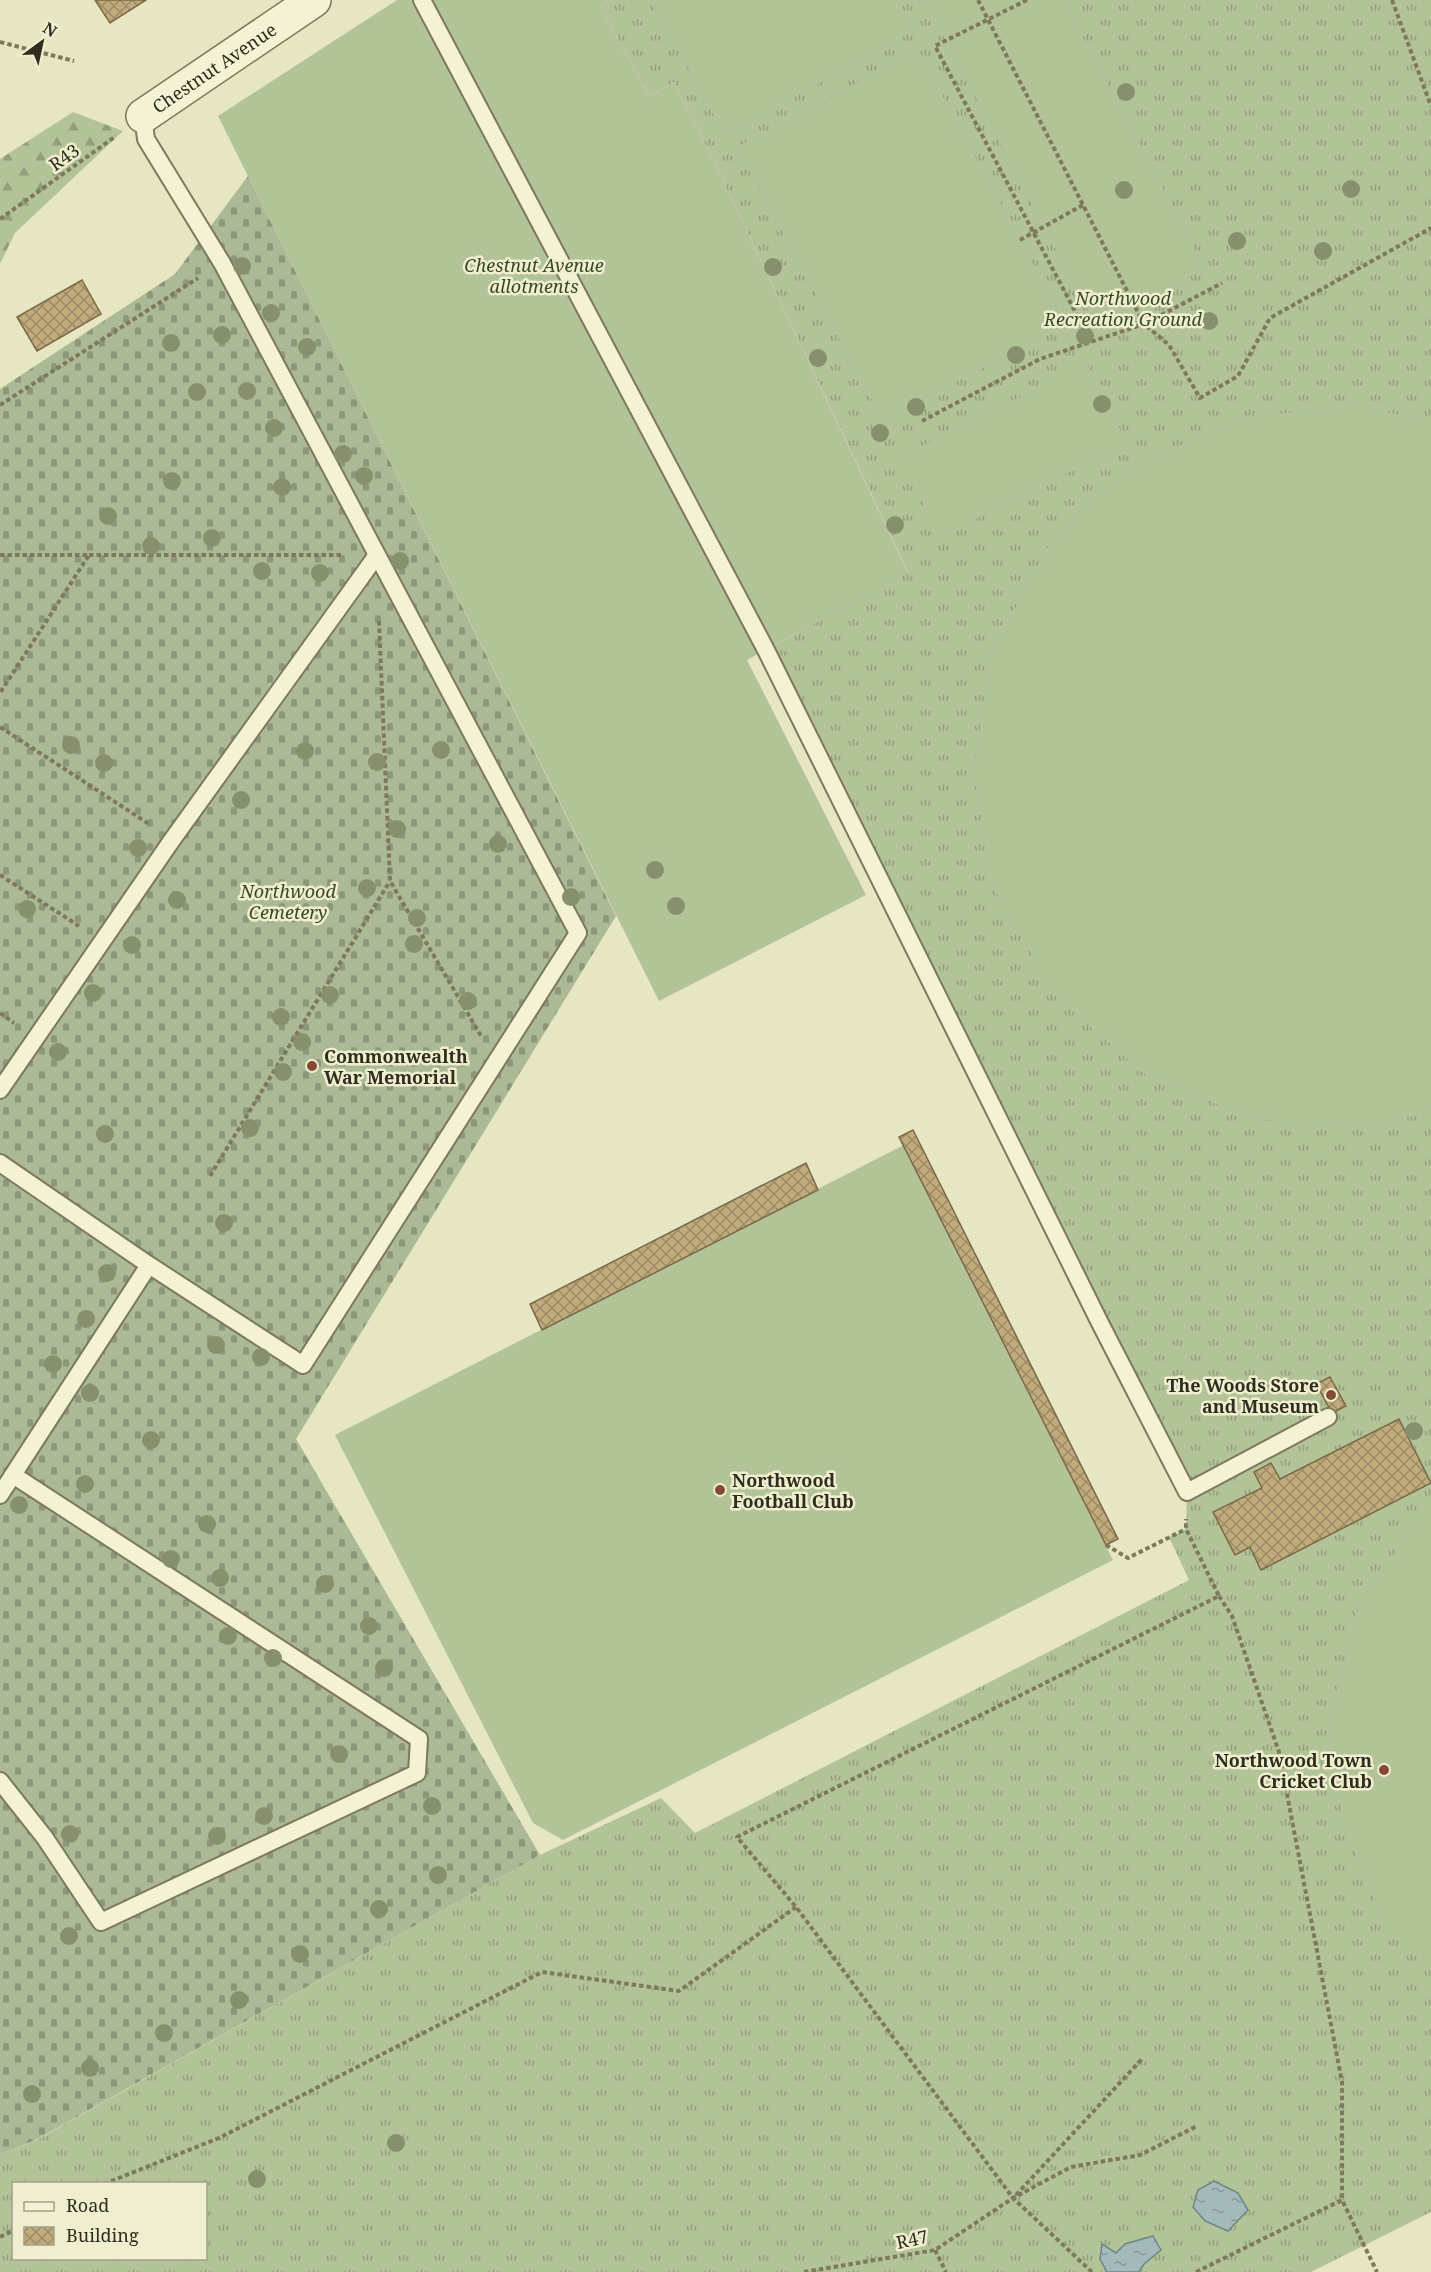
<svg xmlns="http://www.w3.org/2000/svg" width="1431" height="2272" viewBox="0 0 1431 2272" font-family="'Noto Serif',serif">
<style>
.grass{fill:url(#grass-tufts);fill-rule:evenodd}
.forest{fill:url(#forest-firs)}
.cemetery{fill:url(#cemetery-stones)}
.garden{fill:#b2c398}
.water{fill:url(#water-ripples);stroke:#6c8686;stroke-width:1.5}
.building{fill:url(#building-cross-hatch);stroke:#7a6945;stroke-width:1.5}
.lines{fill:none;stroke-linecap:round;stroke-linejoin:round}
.service-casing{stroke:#7e785c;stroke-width:20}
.minor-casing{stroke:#7e785c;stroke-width:36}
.path{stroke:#7e785c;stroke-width:4;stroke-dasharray:4.5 3;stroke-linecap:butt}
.service{stroke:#f3f2d4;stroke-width:16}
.minor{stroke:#f3f2d4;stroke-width:33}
.tree{fill:#86906d}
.poi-dot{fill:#854a34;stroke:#efefd0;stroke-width:2}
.labels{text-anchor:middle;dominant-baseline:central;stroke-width:5;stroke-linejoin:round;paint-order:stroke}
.street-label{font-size:18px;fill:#302c1e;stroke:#efefd0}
.park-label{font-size:18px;font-style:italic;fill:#374a27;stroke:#efefd0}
.poi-label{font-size:18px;font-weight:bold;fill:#302c1e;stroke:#efefd0;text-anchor:start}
</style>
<defs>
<pattern id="grass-tufts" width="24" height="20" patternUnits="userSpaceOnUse" patternTransform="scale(1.5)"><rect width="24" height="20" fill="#b2c398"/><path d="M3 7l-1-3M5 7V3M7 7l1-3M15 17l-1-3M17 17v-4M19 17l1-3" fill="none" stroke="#919f7b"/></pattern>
<pattern id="forest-firs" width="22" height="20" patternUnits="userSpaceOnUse" patternTransform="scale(1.5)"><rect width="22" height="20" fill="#b2c398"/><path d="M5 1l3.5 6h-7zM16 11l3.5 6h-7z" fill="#919f7b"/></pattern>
<pattern id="cemetery-stones" width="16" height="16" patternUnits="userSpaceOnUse" patternTransform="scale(1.5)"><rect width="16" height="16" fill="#abb996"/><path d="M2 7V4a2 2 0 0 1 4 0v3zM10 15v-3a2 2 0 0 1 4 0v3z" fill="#8c977a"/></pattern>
<pattern id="water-ripples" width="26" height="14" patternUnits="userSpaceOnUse" patternTransform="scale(1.5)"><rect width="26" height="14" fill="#a4baba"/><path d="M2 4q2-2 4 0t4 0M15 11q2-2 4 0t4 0" fill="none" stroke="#869797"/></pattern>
<pattern id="building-cross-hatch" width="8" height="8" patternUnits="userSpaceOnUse" patternTransform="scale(1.5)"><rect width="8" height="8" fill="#c0ab7d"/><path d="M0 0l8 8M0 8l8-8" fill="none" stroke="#9c8b66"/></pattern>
</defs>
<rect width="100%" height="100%" fill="#e7e6c2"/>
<path class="grass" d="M611,0H1431V2212L1311,2272H0V2154L35,2141L540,1855L661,1798L695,1833L1189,1580L1169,1537L1186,1529L1187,1492L766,650L908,572L713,159L674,82L650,97L600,7ZM14,2184H206V2258H14Z"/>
<polygon class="forest" points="73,112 123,131 15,233 0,264 0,159"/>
<polygon class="cemetery" points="248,176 616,916 296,1439 540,1855 34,2141 0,2154 0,389 175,274"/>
<g class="garden">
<polygon points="397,0 611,0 600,7 650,97 674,82 713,159 908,573 747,660 866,895 659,1001 218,116"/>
<polygon points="650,0 897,0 914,31 725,135"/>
<polygon points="924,0 1063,0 1205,268 1098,329"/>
<polygon points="918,50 1065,324 883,421 737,147"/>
<polygon points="1087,364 1127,443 940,537 900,457"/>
<polygon points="1362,406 1431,423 1431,1111 1371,1127 1252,1119 1143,1073 1054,994 995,890 973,772 991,654 1047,548 1134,466 1243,417"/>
<polygon points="904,1145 1113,1560 563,1840 533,1823 335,1435"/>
<polygon points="1431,1507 1431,1971 1386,1924 1342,1824 1332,1715 1358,1609 1417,1519"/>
</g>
<g class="water">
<polygon points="1214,2181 1238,2193 1248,2210 1228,2231 1205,2221 1193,2207 1198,2190"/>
<polygon points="1153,2236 1161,2250 1144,2264 1139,2272 1107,2272 1100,2259 1102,2244 1116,2253 1125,2244"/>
</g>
<g class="building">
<polygon points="95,0 146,0 110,23"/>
<polygon points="82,280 101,314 37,351 17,317"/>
<polygon points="913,1130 1118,1539 1106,1545 899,1137"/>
<polygon points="806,1163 818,1190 542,1330 530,1304"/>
<polygon points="1330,1377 1346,1406 1332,1413 1316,1384"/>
<polygon points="1399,1419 1431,1483 1261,1570 1250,1547 1235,1555 1213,1512 1262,1488 1254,1472 1271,1463 1280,1479"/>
</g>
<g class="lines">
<defs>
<g id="service">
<polyline points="422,0 766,650 1100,1323 1187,1492 1328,1417"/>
<polyline points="0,1090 172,840 377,555"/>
<polyline points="0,1163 149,1265 303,1365 578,933 222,263 146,139 143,116"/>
<polyline points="0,1495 149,1265"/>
<polyline points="0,1781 45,1838 101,1922 417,1773 419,1739 13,1475"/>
</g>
<g id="minor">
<path id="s1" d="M143,116L314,0"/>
</g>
</defs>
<use href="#service" class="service-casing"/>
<use href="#minor" class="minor-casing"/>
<g class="path">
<polyline points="978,0 1144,324 1169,345 1200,398 1238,376 1270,318 1431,228"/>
<polyline points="1027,0 935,46 1077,315"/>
<polyline points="1392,0 1431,106"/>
<polyline points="0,42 74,61"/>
<polyline points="0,219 116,136"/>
<polyline points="1020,240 1083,205"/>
<polyline points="0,405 198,278"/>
<polyline points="922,421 1040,359 1144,324 1222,283"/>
<polyline points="0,555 89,555 0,693"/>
<polyline points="89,555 342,555"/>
<polyline points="379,621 390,881 481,1036"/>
<polyline points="0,727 149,824"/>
<polyline points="0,875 79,926"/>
<polyline points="0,1013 14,1023"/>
<polyline points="210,1176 390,881"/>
<polyline points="1106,1545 1128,1558 1186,1529"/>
<polyline points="1219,1596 1232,1616 1279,1752 1342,2082 1342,2200"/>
<polyline points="104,2184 219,2138 542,1972 679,1991 796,1907"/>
<polyline points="1016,2195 1142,2059"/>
<polyline points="0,2237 14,2230"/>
<polyline points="935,2250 946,2272"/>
<polyline points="804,2272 935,2250 1013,2198 1071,2167 1140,2155 1197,2126"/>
<polyline points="1092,2272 1013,2198 796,1907 737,1837 1219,1596 1186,1529 1186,1519"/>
<polyline points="1196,2272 1342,2200 1377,2272"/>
</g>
<use href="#service" class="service"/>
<use href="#minor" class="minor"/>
</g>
<g class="tree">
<circle cx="1126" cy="92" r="9"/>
<circle cx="1351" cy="189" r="9"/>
<circle cx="1124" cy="190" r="9"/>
<circle cx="1237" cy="241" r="9"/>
<circle cx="1323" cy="251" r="9"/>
<circle cx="242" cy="266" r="9"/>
<circle cx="773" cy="267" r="9"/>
<circle cx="271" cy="313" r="9"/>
<circle cx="1209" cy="321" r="9"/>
<circle cx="222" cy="335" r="9"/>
<circle cx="1085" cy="336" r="9"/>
<circle cx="171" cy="343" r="9"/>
<circle cx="307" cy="347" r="9"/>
<circle cx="1016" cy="355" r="9"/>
<circle cx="818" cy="358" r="9"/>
<circle cx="247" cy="391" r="9"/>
<circle cx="197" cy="392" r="9"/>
<circle cx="1102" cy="404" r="9"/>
<circle cx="916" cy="407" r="9"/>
<circle cx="274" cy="428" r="9"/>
<circle cx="880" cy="433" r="9"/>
<circle cx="343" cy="454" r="9"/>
<circle cx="364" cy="476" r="9"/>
<circle cx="172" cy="481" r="9"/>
<circle cx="282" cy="487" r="9"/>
<circle cx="108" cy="516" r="9"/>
<circle cx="895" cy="525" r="9"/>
<circle cx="212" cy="538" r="9"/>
<circle cx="151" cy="546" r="9"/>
<circle cx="400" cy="561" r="9"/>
<circle cx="262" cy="571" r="9"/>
<circle cx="320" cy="573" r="9"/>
<circle cx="71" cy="745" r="9"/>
<circle cx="441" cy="750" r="9"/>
<circle cx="305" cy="751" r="9"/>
<circle cx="377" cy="762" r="9"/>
<circle cx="104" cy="763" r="9"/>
<circle cx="241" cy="800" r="9"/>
<circle cx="397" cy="829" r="9"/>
<circle cx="498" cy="844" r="9"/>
<circle cx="138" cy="848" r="9"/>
<circle cx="655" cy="870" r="9"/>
<circle cx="367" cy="888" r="9"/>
<circle cx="571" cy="897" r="9"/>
<circle cx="177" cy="900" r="9"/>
<circle cx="676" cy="906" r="9"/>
<circle cx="27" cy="909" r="9"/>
<circle cx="417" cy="918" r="9"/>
<circle cx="414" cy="944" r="9"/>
<circle cx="132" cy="945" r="9"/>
<circle cx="93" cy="993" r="9"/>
<circle cx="330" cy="995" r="9"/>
<circle cx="468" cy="1001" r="9"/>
<circle cx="281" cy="1017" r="9"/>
<circle cx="302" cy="1042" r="9"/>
<circle cx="58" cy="1052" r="9"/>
<circle cx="283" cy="1072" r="9"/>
<circle cx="250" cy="1128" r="9"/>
<circle cx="105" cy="1134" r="9"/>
<circle cx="224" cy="1223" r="9"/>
<circle cx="107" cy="1273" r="9"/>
<circle cx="86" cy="1319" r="9"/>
<circle cx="216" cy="1345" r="9"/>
<circle cx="261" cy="1357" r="9"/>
<circle cx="53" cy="1364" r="9"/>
<circle cx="90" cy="1393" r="9"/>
<circle cx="1414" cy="1431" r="9"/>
<circle cx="151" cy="1440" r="9"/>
<circle cx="85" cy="1484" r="9"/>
<circle cx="19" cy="1505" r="9"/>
<circle cx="207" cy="1524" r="9"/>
<circle cx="171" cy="1559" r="9"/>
<circle cx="220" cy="1578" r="9"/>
<circle cx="325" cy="1584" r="9"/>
<circle cx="369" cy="1626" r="9"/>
<circle cx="228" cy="1636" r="9"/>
<circle cx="273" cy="1658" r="9"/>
<circle cx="384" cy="1668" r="9"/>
<circle cx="339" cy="1754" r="9"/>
<circle cx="432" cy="1806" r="9"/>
<circle cx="264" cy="1816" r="9"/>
<circle cx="70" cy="1834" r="9"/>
<circle cx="217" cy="1836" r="9"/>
<circle cx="438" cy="1875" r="9"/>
<circle cx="379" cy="1909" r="9"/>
<circle cx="69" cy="1936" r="9"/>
<circle cx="300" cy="1954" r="9"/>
<circle cx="239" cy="2000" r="9"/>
<circle cx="164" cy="2033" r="9"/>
<circle cx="90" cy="2068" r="9"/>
<circle cx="32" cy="2094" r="9"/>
<circle cx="396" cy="2143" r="9"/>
<circle cx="257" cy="2179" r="9"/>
</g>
<g class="poi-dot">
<circle cx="312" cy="1066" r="6"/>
<circle cx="1331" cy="1395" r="6"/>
<circle cx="720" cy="1490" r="6"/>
<circle cx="1384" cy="1770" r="6"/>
</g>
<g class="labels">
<g class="street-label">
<text stroke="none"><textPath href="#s1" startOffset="86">Chestnut Avenue</textPath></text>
<text transform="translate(64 157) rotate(-35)">R43</text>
<text transform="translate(912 2239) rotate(-12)">R47</text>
</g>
<g class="park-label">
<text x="534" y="265">Chestnut Avenue<tspan x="534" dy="21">allotments</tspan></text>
<text x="1123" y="298">Northwood<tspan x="1123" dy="21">Recreation Ground</tspan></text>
<text x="288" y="891">Northwood<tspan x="288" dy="21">Cemetery</tspan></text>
</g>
<g class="poi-label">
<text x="324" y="1056">Commonwealth<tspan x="324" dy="21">War Memorial</tspan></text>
<text x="1319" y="1385" text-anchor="end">The Woods Store<tspan x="1319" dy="21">and Museum</tspan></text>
<text x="732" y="1480">Northwood<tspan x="732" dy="21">Football Club</tspan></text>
<text x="1372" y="1760" text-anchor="end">Northwood Town<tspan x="1372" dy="21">Cricket Club</tspan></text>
</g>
</g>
<rect x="12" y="2182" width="195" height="78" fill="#efefd0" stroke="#a3a189" stroke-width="1.5"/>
<rect x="24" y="2202" width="30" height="9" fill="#f3f2d4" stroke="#a3a189" stroke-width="1.5"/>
<text x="66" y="2212" font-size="18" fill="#302c1e">Road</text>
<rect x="24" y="2227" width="30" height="18" fill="url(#building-cross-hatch)" stroke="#a3a189" stroke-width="1.5"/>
<text x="66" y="2242" font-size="18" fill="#302c1e">Building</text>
<g transform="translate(42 42) rotate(33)" stroke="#efefd0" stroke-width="4.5" paint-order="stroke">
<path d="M0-4.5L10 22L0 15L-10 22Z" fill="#302c1e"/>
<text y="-9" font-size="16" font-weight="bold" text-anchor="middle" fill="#302c1e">N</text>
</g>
</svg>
